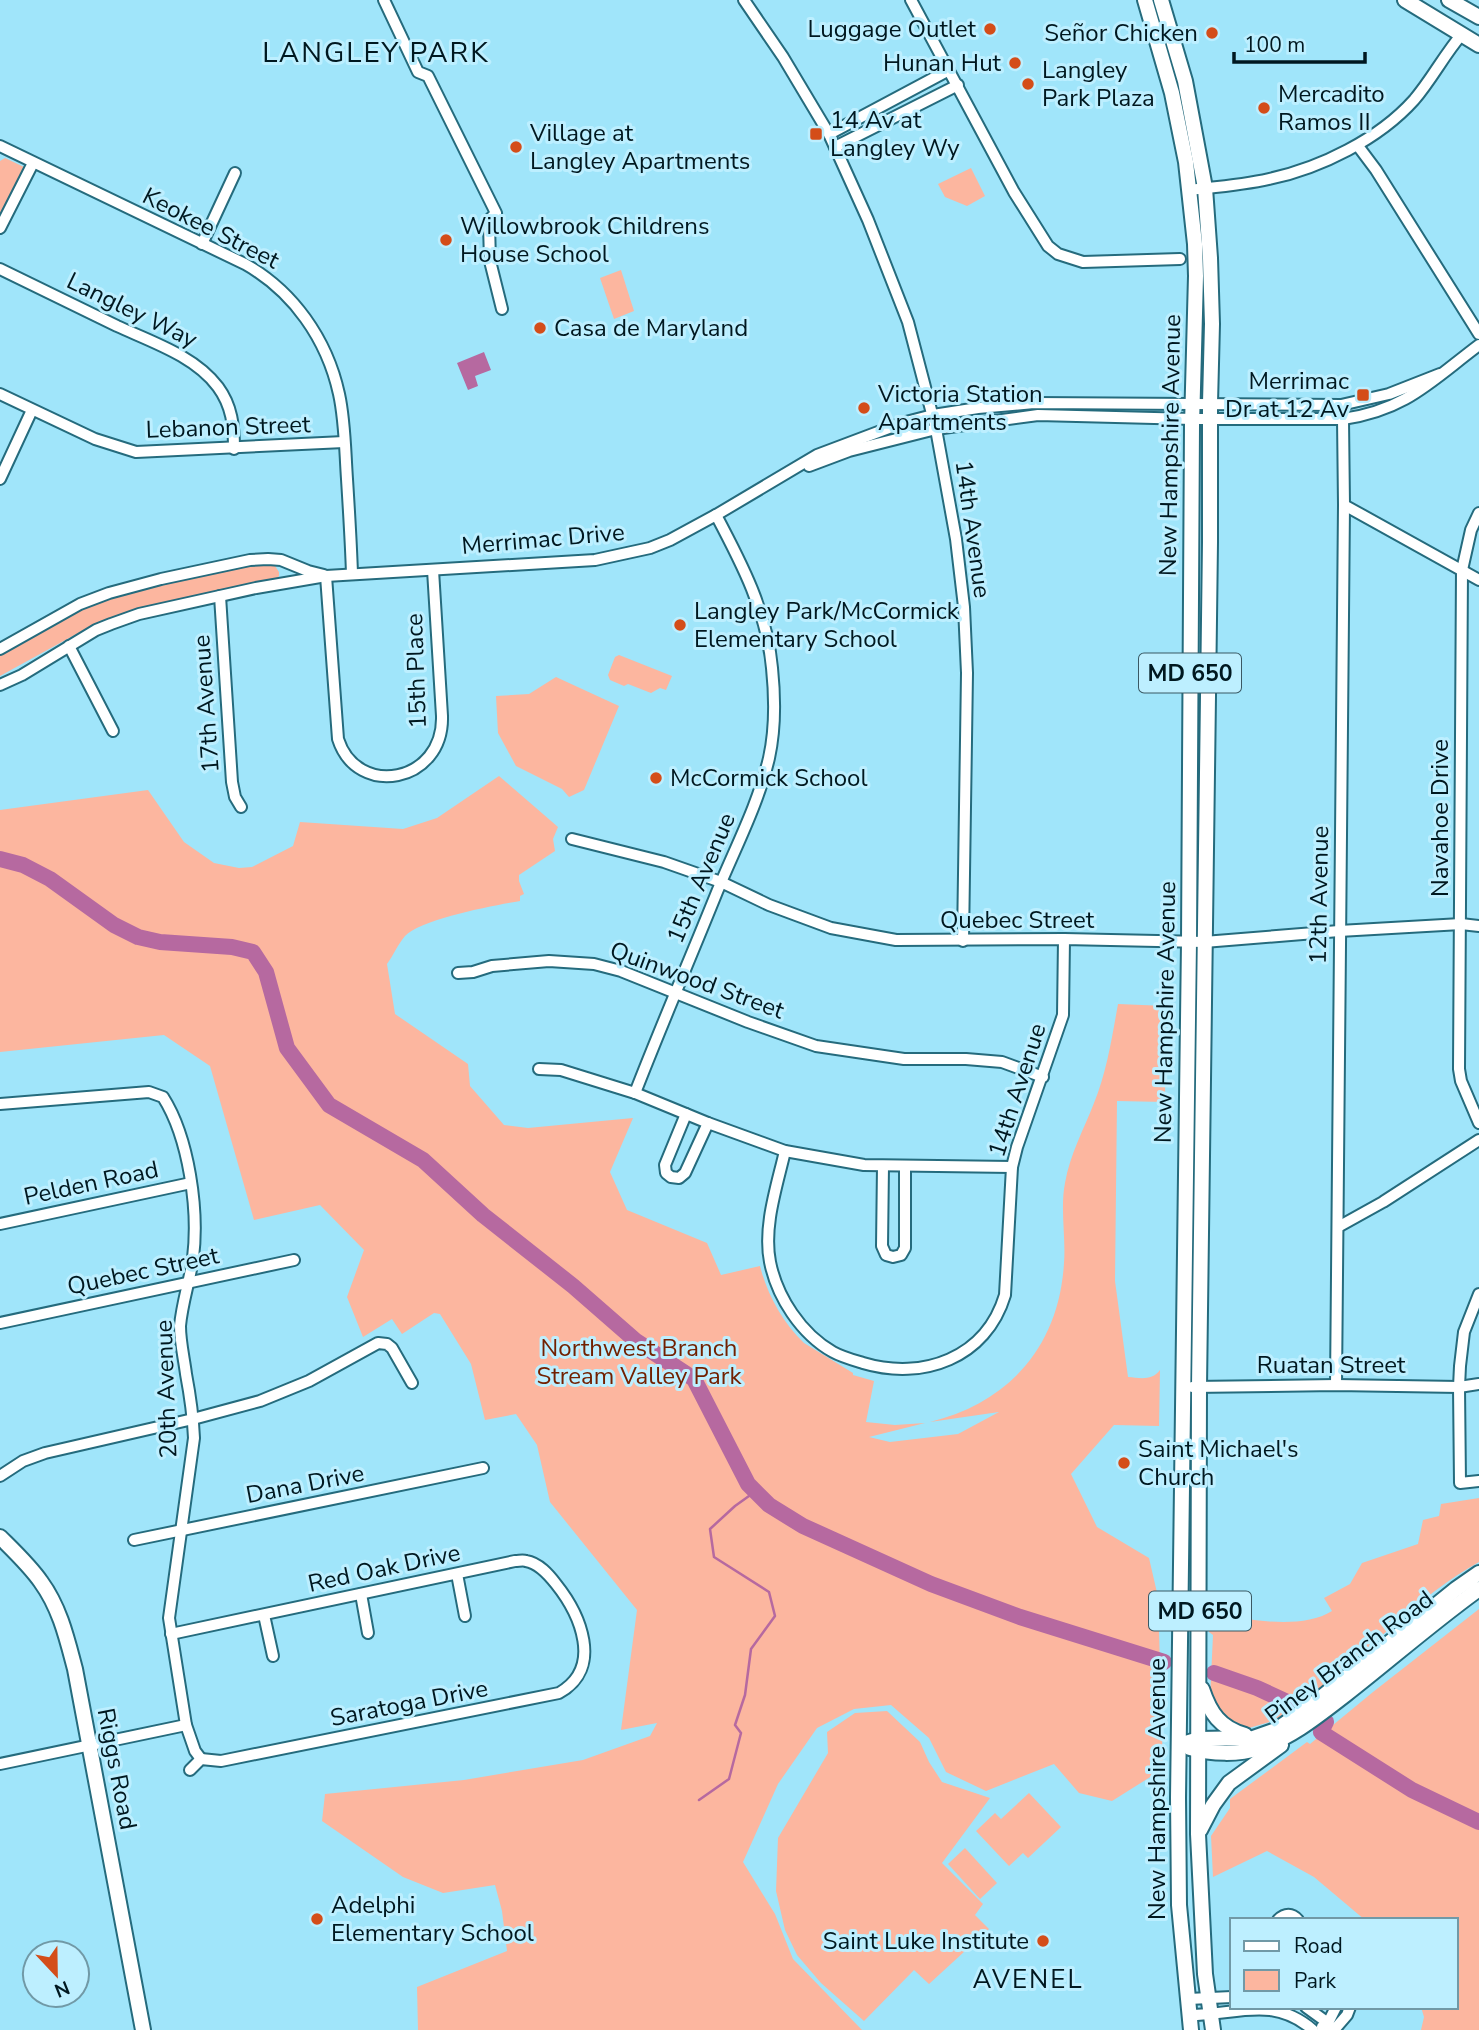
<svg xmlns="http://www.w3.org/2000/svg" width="1479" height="2030" viewBox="0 0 1479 2030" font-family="'Nunito Sans',sans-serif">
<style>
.green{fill:#fcb69f}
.water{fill:#b669a0}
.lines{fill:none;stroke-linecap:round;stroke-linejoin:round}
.stream{stroke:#b669a0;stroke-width:2.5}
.river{stroke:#b669a0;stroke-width:16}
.minor-casing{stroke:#256b7d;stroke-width:14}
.major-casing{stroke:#256b7d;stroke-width:18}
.minor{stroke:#fff;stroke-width:10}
.major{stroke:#fff;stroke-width:14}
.poi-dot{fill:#d44d19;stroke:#bdefff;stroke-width:2.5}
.labels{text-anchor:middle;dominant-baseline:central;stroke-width:6;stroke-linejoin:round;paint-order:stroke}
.shield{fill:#bdefff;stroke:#395863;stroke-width:2}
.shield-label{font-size:23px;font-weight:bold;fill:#001820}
.poi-label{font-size:24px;fill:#001820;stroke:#bdefff;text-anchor:start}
.street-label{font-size:24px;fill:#001820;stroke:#bdefff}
.park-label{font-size:24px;fill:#722000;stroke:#bdefff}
.neighbourhood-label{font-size:26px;letter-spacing:2px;fill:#001820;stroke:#bdefff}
.quarter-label{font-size:28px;letter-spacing:2px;fill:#001820;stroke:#bdefff}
</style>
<rect width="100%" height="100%" fill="#a0e5fa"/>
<g class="green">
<polygon points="5,158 24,167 24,172 0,216 0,161"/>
<polygon points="971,168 985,196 967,206 945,197 938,184"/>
<polygon points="621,270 634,311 614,319 600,278"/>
<path d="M266,563L275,566L279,572V576L275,580L204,595L100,621L0,676V655L8,651C32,638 53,620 78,610C108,596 139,589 171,581C202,574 234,565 266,563Z"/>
<polygon points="619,655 672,676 666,690 660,688 651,693 628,684 624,686 610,680 608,675 615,657"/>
<polygon points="556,677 619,706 584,790 569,797 562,789 516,766 498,733 496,696 529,694"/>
<path d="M499,776L558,827L553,839L555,851L519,875V881L524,894L520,896V901C495,905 421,919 405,936C398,944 393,956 387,964L395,1014L468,1064L470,1086L504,1125L528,1128L633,1118L610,1172L627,1210L707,1243L721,1275L760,1266C767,1294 783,1323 804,1343L853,1373V1375L874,1381L866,1422L895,1425L925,1423L869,1437L890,1442L958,1434L999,1412L930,1422C1010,1402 1059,1346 1064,1263C1066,1238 1060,1208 1065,1183C1070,1154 1084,1129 1094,1103C1107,1071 1112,1037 1118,1004L1166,1006L1165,1102L1117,1101L1115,1281L1128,1377C1140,1378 1152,1381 1160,1370L1159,1426L1114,1425L1071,1474L1097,1527L1149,1558L1158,1597L1163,1769L1112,1801L1079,1793L1054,1764L986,1791L946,1772L929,1738L891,1705L854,1709L817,1728L778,1784L743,1862L775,1914L793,1959L862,2030H418L417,1987L507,1951L502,1911L495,1885L443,1893L403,1877L322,1821L325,1794L464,1780L583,1760L650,1736L657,1723L621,1730L637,1610L550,1502L537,1445L516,1414L485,1420L471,1364L440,1314L434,1313L402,1334L392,1319L363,1337L347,1297L364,1250L320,1205L254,1220L210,1066L164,1035L0,1052V810L148,790L184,842L214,863L239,868L252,867L293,846L300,822L403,829L437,818Z"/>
<path d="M1479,1498V1562C1419,1595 1373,1648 1319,1689L1316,1687L1276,1720L1249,1728L1227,1721L1210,1699L1213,1635L1209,1632V1622H1214V1613C1247,1620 1302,1630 1332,1611L1324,1598L1350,1584L1362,1563L1418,1544L1423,1520L1439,1516L1441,1504Z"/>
<polygon points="1479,1609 1479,2030 1421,2030 1424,2017 1421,2007 1456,2007 1456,1920 1365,1920 1314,1877 1267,1851 1213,1877 1211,1836 1230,1808 1230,1799 1307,1742 1310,1744 1373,1692"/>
<polygon points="887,1711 920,1742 929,1762 942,1782 990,1798 942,1863 983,1904 975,1915 989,1929 929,1984 914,1970 864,2021 821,1983 797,1955 785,1930 776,1891 778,1838 828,1753 827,1732 855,1713"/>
<polygon points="1029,1793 1061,1827 1028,1858 1023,1853 1009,1866 976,1831 995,1813 1001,1819"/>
<polygon points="965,1848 997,1883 980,1899 948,1864"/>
</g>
<polygon class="water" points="484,352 491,370 475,376 478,386 468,390 457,363"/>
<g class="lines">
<polyline class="stream" points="699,1800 729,1779 741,1733 735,1725 745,1695 751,1649 775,1616 769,1592 714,1557 710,1529 735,1506 756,1491"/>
<g class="river">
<polyline points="0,859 23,865 50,879 114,925 138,937 160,942 232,947 253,952 266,972 287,1048 329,1105 423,1160 483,1215 573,1286 636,1341 694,1379 748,1484 769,1505 803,1526 931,1584 1020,1617 1164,1662"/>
<polyline points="1214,1673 1257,1688 1296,1706 1302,1704 1326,1722 1321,1732 1322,1733 1412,1790 1479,1822"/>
</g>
<defs>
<g id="minor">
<polyline points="384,0 418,72 428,76 496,213 490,219 489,224 490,261 502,309"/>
<polyline points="744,0 783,57 829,134 868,220 908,322 936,429 956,539 964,607 967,673 963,941"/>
<polyline points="911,0 1014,192 1048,246 1058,254 1083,262 1180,259"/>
<polyline points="829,134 949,70"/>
<path d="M0,146L245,264C293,291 327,339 339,394C345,421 345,450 347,479C349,511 351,542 352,574"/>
<polyline points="1358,146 1376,170 1479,334"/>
<polyline points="835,147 958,85"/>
<path d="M1189,190C1216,187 1243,185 1269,179C1321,168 1379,139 1414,100C1432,79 1444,55 1462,34"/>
<polyline points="0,228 33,163"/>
<polyline points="202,244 235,173"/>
<path d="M0,269C39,288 78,307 117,326C152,342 195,356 218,387C232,406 234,426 234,449"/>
<polyline points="0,394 95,439 136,452 344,442"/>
<path d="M809,466L849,451L936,429L1038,415L1193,419H1343C1406,410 1431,381 1479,345"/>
<polyline points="0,479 32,410"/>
<polyline points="1344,505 1479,580"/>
<polyline points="1479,513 1471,530 1462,570 1459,1069 1461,1081 1479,1123"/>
<path d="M326,576L338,739C357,799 444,783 442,716L433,570"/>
<polyline points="220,596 232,782 235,797 241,807"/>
<polyline points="69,646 113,731"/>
<polyline points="0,649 80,604 109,593 161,579 250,560 268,559 281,560 308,571 324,575"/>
<polyline points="0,685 22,675 96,630 111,624 139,614 256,588 326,576 595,560 650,548 670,540 716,515 817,455 902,423 933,415 978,408 1034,403 1341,405 1389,394 1440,374"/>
<polyline points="572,839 664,862 721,882 769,905 831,928 896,940 1064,939 1204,942 1339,931 1461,924 1479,926"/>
<polyline points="458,973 473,972 492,966 549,961 594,964 621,971 748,1022 816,1046 904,1059 966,1059 1002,1062 1043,1077"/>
<polyline points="539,1069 561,1070 635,1093 708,1123 785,1151 864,1165 1012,1167"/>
<path d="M635,1093C661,1026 690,959 717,892C735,848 758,805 769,758C775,731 775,697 772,668C767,612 742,564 716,515"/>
<path d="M0,1104L149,1092L163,1097C189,1138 199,1210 193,1258C190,1280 182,1303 180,1326C180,1342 184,1358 186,1374C190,1395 193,1416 194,1438L169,1618L186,1725L195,1751L201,1759"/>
<polyline points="686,1114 665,1165 666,1173 671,1177 679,1178 685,1173 708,1123"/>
<path d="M785,1151C777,1186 763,1226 770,1262C777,1297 801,1334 833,1352C842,1357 853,1360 863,1363C923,1381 986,1358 1005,1295L1012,1167L1017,1147L1063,1015L1064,939"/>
<polyline points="883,1166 882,1246 886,1255 893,1257 901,1255 905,1248 905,1166"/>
<polyline points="0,1224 191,1183"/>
<polyline points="1338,1227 1383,1202 1479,1140"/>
<polyline points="1479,1294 1464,1332 1460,1366 1459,1387 1460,1483 1479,1481"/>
<polyline points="0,1323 294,1260"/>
<polyline points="1336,1385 1344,505 1343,419 1341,405"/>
<polyline points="1192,1387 1336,1385 1459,1387 1479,1384"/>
<polyline points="0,1476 23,1461 45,1453 193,1419 260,1401 309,1381 378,1343 387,1344 392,1348 412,1383"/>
<polyline points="134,1540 483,1468"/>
<polyline points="457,1574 465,1616"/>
<polyline points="361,1594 368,1633"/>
<polyline points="264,1615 273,1656"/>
<path d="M171,1634L515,1561C519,1561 523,1560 526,1561C539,1563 549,1575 556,1584C580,1614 604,1668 559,1693L221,1761L201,1759L190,1770"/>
<polyline points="0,1764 186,1725"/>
<path d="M1278,1920C1285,1913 1292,1913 1298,1920"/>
<polyline points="1188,1999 1232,1997"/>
<polyline points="1306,2007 1328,2023 1332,2030"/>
<path d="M1190,2015C1237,2015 1272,1995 1313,2030"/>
<polyline points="1322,2027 1328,2023 1336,2007"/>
<polyline points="1334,2030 1347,2015 1350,2007"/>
</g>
<g id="major">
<polyline points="1145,0 1172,93 1186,162 1195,244 1196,276 1192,425 1189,942 1178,1798 1179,1905 1191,2030"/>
<polyline points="1161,0 1185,81 1205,188 1210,258 1212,324 1210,403 1210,542 1199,1387 1198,1834 1205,1974 1213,2030"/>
<polyline points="1405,0 1479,45"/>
<polyline points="1449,0 1479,17"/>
<path d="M0,1537C14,1551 30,1566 41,1582C60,1608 67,1639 75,1669L143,2030"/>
<path d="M1202,1689C1210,1713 1220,1728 1245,1735"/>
<polyline points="1179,1745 1199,1739 1253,1738 1276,1730 1312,1705 1456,1589 1479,1573"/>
<path d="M1190,1748C1212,1754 1238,1755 1259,1748C1291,1738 1319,1715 1345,1695C1390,1660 1433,1622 1479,1589"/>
<polyline points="1200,1830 1213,1805 1229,1783 1281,1745"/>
</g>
</defs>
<use href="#minor" class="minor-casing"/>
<use href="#major" class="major-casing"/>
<use href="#minor" class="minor"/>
<use href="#major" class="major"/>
</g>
<g class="poi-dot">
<circle cx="990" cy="29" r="7"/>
<circle cx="1212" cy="33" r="7"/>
<circle cx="1015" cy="63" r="7"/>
<circle cx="1028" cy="84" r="7"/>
<circle cx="1264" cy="108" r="7"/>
<rect x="809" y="127" width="14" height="14" rx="3.5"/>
<circle cx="516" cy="147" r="7"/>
<circle cx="446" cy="240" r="7"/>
<circle cx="540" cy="328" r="7"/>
<rect x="1356" y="388" width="14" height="14" rx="3.5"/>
<circle cx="864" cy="408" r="7"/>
<circle cx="680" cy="625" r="7"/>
<circle cx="656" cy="778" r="7"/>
<circle cx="1124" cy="1463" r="7"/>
<circle cx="317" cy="1919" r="7"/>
<circle cx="1043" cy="1941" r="7"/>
</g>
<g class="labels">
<g class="shield">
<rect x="1139" y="653.5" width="102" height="39" rx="5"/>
<rect x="1149" y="1591.5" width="102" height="39" rx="5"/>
</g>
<g class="shield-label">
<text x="1190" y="673">MD 650</text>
<text x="1200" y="1611">MD 650</text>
</g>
<g class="poi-label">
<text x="976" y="29" text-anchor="end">Luggage Outlet</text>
<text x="1198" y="33" text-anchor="end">Señor Chicken</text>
<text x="1001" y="63" text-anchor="end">Hunan Hut</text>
<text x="1042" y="70">Langley<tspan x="1042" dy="28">Park Plaza</tspan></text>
<text x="1278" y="94">Mercadito<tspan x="1278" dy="28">Ramos II</tspan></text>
<text x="830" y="120">14 Av at<tspan x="830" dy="28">Langley Wy</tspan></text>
<text x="530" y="133">Village at<tspan x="530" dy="28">Langley Apartments</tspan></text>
<text x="460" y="226">Willowbrook Childrens<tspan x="460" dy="28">House School</tspan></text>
<text x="554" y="328">Casa de Maryland</text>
<text x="1349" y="381" text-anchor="end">Merrimac<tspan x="1349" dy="28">Dr at 12 Av</tspan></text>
<text x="878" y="394">Victoria Station<tspan x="878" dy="28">Apartments</tspan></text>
<text x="694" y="611">Langley Park/McCormick<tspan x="694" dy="28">Elementary School</tspan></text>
<text x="670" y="778">McCormick School</text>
<text x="1138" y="1449">Saint Michael's<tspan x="1138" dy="28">Church</tspan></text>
<text x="331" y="1905">Adelphi<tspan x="331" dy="28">Elementary School</tspan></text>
<text x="1029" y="1941" text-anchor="end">Saint Luke Institute</text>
</g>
<g class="street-label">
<text transform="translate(211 228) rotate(27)">Keokee Street</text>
<text transform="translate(132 310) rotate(26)">Langley Way</text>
<text transform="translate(228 427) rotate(-2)">Lebanon Street</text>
<text transform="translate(1170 445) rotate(-89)">New Hampshire Avenue</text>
<text transform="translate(973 529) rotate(82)">14th Avenue</text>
<text transform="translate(543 539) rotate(-5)">Merrimac Drive</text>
<text transform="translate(416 671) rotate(-92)">15th Place</text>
<text transform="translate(206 704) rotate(-94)">17th Avenue</text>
<text transform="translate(1440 818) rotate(-90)">Navahoe Drive</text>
<text transform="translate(701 878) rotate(-67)">15th Avenue</text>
<text transform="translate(1319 895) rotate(-89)">12th Avenue</text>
<text x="1017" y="920">Quebec Street</text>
<text transform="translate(697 980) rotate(20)">Quinwood Street</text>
<text transform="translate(1165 1012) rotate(-89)">New Hampshire Avenue</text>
<text transform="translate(1017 1090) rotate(-72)">14th Avenue</text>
<text transform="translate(91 1183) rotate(-12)">Pelden Road</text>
<text transform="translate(143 1271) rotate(-12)">Quebec Street</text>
<text x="1331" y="1365">Ruatan Street</text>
<text transform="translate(166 1389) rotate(-92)">20th Avenue</text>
<text transform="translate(305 1484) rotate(-11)">Dana Drive</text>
<text transform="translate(384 1568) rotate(-12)">Red Oak Drive</text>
<text transform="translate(1349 1657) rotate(-37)">Piney Branch Road</text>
<text transform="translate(409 1703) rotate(-11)">Saratoga Drive</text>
<text transform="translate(117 1769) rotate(79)">Riggs Road</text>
<text transform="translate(1157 1789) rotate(-90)">New Hampshire Avenue</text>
</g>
<g class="park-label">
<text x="639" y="1348">Northwest Branch<tspan x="639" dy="28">Stream Valley Park</tspan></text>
</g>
<g class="neighbourhood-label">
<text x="1028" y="1979">AVENEL</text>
</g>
<g class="quarter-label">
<text x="376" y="53">LANGLEY PARK</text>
</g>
</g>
<rect x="1230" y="1918" width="228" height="91" fill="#bdefff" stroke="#7199a6" stroke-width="2"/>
<rect x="1244" y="1941" width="35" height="10" fill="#ffffff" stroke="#7199a6" stroke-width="2"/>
<text x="1294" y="1953" font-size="21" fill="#001820">Road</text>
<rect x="1244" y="1970" width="35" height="21" fill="#fcb69f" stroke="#7199a6" stroke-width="2"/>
<text x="1294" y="1988" font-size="21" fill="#001820">Park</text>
<g transform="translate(56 1974) rotate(158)"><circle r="33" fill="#bdefff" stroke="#7199a6" stroke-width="2"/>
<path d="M0-5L12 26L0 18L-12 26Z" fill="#d44d19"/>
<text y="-10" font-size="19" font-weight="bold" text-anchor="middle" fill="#001820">N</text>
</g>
<path d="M1234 52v10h131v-10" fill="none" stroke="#001820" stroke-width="3.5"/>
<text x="1244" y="52" font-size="21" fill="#001820" stroke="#bdefff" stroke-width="5" paint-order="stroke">100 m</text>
</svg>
